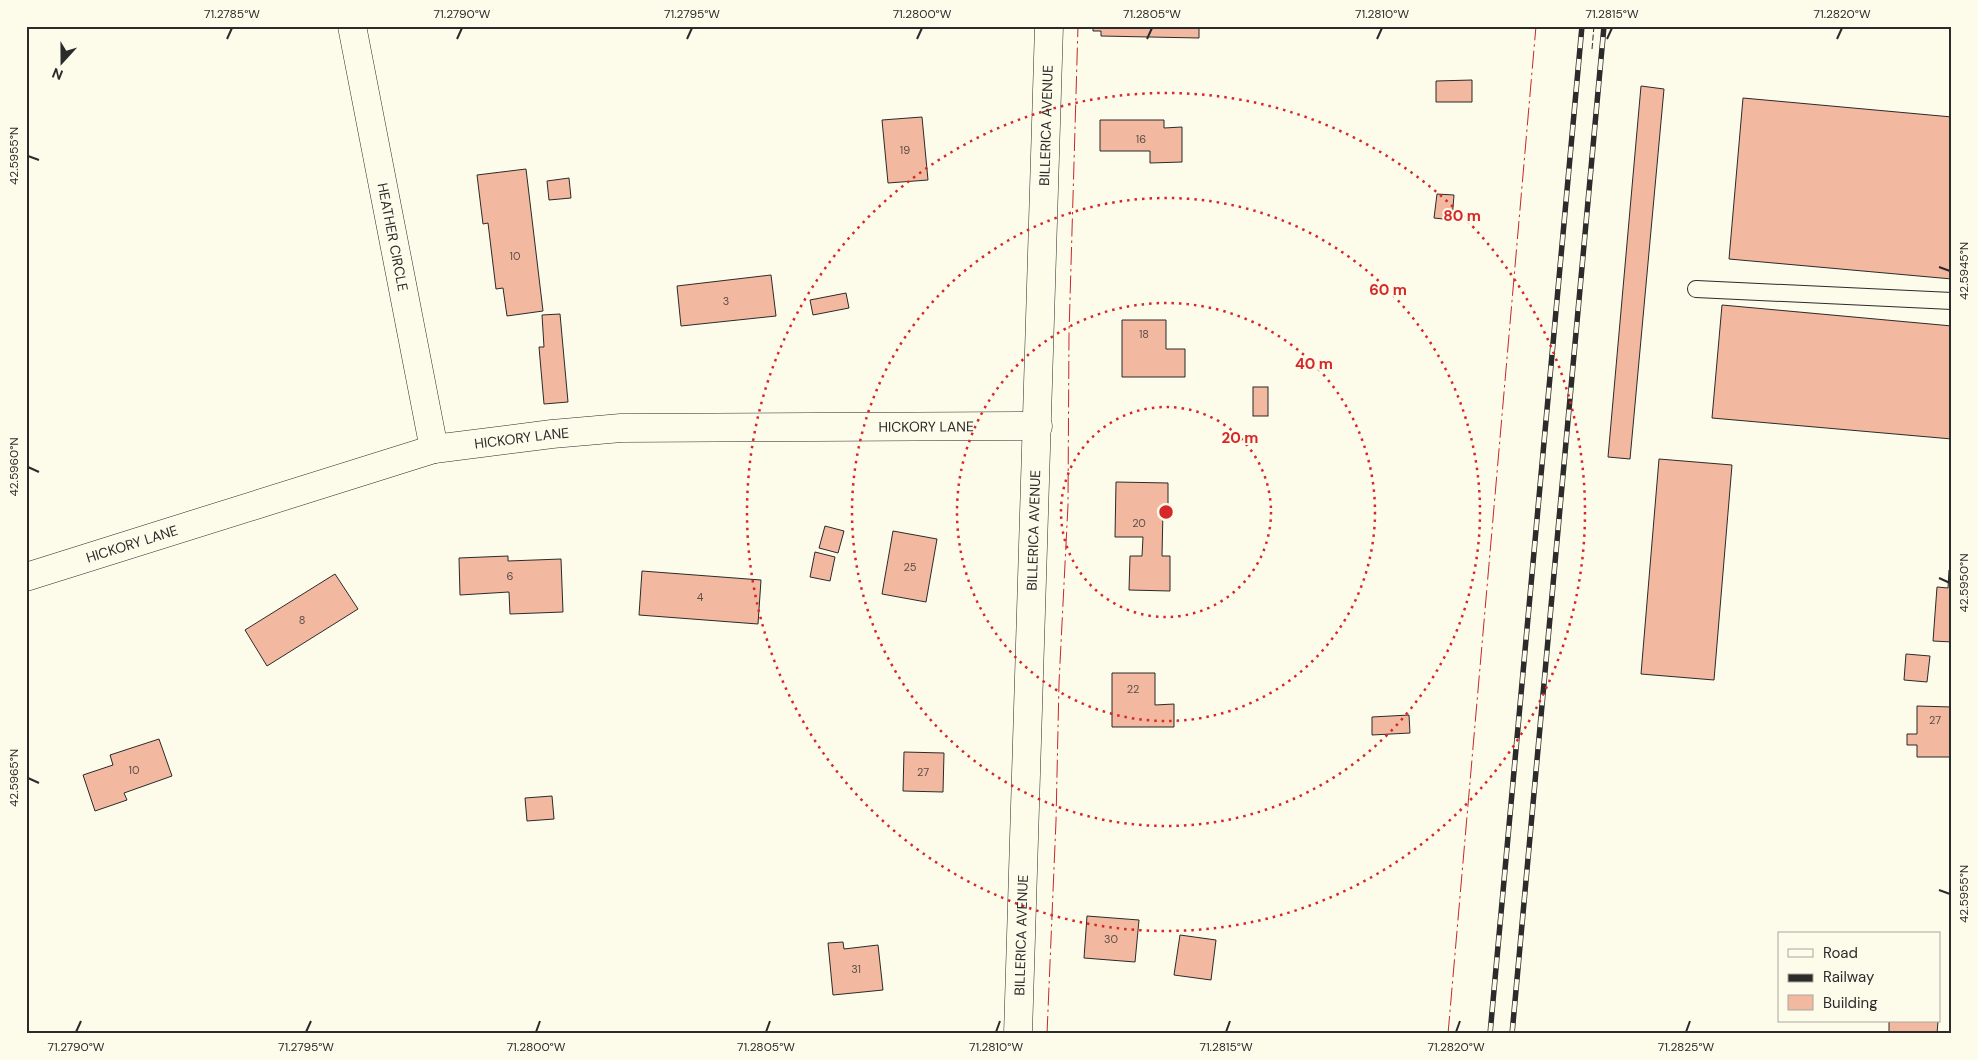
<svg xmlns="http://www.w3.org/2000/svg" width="1978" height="1060" viewBox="0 0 1978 1060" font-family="'DM Sans',sans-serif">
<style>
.building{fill:#f2b8a0;stroke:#2b2b2b}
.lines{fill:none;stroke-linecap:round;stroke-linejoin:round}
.service-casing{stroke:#2b2b2b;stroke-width:18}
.minor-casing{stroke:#2b2b2b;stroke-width:29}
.secondary-casing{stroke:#2b2b2b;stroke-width:29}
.service{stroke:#fdfbea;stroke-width:16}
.minor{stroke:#fdfbea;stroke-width:28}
.secondary{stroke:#fdfbea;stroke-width:28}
.rail-casing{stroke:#2b2b2b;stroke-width:5.5}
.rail{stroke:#fdfbea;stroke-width:4;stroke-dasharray:11;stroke-linecap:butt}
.fence{stroke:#2b2b2b;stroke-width:1;stroke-dasharray:6 2.5;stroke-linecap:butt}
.power{stroke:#c62828;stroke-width:1;stroke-dasharray:18 4 2.5 4;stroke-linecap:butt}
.ticks{fill:none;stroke:#2b2b2b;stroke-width:2}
.ring{fill:none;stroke:#d62828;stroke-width:2.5;stroke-dasharray:2.5 5}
.labels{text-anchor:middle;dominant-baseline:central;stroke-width:4;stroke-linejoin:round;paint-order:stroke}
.number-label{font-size:11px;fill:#5d4e48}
.street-label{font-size:14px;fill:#2b2b2b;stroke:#fdfbea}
.centre{fill:#d62828;stroke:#fdfbea;stroke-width:2.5}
.ring-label{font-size:15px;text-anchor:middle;font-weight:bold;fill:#d62828;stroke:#fdfbea;stroke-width:4;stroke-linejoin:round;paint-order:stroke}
.neatline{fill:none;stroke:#2b2b2b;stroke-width:2}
.ticks-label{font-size:12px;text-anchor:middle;fill:#2b2b2b}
</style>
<rect width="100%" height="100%" fill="#fdfbea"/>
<g class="building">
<polygon points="1093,26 1199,26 1199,38 1101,36 1101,31 1093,31"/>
<polygon points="1472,80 1472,102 1436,102 1436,81"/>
<polygon points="1641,86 1664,89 1630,459 1608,457"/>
<polygon points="1743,98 1952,117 1952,279 1729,259"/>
<polygon points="922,117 928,180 888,183 882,120"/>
<polygon points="1100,120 1164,120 1164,128 1182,127 1182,162 1150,163 1150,151 1100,151"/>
<polygon points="526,169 543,311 507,316 503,288 496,289 488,223 483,224 477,175"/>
<polygon points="569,178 571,198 549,200 547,181"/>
<polygon points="1437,194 1454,195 1452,220 1434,218"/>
<polygon points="771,275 776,316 681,326 677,286"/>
<polygon points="846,293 849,308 813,315 810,300"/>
<polygon points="1722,305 1952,326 1952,439 1712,418"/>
<polygon points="560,314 568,402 544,404 539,347 544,347 542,315"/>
<polygon points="1122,320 1166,320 1166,349 1185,349 1185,377 1122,377"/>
<rect x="1253" y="387" width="15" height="29"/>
<polygon points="1659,459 1732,465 1714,680 1641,674"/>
<polygon points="1116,482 1168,483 1168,510 1163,509 1162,556 1170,556 1170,591 1129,590 1130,556 1142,556 1143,537 1115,537"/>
<polygon points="825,526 844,531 838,553 819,548"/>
<polygon points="893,531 937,539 926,602 882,594"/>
<polygon points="815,552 835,557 830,581 810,577"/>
<polygon points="508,556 508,561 561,559 563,612 510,614 509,592 460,595 459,558"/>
<polygon points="1949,570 1952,570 1952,642 1933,641 1937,587 1948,588"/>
<polygon points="642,571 761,580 758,624 639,615"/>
<polygon points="335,574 358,609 267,666 245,630"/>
<polygon points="1906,654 1930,656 1927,682 1904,680"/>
<polygon points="1112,673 1155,673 1155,705 1174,704 1174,727 1112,727"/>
<polygon points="1917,706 1952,707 1952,757 1917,757 1917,745 1907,745 1907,734 1917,734"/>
<polygon points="1409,715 1410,733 1372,735 1372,717"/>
<polygon points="159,739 172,776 124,793 127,800 95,811 83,775 113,765 110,755"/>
<polygon points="904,752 944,753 943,792 903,791"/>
<polygon points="552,796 554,819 527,821 525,798"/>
<polygon points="1087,916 1139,920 1135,962 1084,958"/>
<polygon points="1180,935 1216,940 1211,980 1174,975"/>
<polygon points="843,942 844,949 878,945 883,990 833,995 828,943"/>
<polygon points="1889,1021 1938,1021 1937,1034 1889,1034"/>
</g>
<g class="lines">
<defs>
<polyline id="service" points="1696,289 1952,301"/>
<g id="minor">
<path id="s1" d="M352,26L434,449"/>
<path id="s2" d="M26,577L434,449L552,434L621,428L1038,426"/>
</g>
<g id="secondary">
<path id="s3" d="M1018,1034L1049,26"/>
</g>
</defs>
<use href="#service" class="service-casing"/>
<use href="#minor" class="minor-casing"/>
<use href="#secondary" class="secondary-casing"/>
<use href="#service" class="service"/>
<use href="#minor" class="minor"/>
<use href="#secondary" class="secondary"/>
<defs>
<g id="rail">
<polyline points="1490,1034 1582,26"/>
<polyline points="1512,1034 1604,26"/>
</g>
</defs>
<use href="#rail" class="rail-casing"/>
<use href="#rail" class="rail"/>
<polyline class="fence" points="1592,49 1594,26"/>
<g class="power">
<polyline points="1047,1034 1056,821 1059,683 1068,505 1069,334 1078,26"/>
<polyline points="1448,1034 1536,26"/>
</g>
</g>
<path class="ticks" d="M227,39L232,28M457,39L462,28M687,39L692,28M917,39L922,28M1147,39L1152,28M1377,39L1382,28M1607,39L1612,28M1837,39L1842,28M28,156L39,160M1939,267L1950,271M28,467L39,472M1939,578L1950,583M28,778L39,783M1939,890L1950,894M76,1032L81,1021M306,1032L311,1021M536,1032L540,1021M766,1032L770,1021M996,1032L1000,1021M1226,1032L1230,1021M1456,1032L1460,1021M1686,1032L1690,1021"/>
<g class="ring">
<circle cx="1166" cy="512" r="105"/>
<circle cx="1166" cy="512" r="209"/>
<circle cx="1166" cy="512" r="314"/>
<circle cx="1166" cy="512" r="419"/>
</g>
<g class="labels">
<g class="number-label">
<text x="1141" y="139">16</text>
<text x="905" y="150">19</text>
<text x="515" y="256">10</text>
<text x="726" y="301">3</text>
<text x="1144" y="334">18</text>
<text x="1139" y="523">20</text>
<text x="910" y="567">25</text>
<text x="510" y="576">6</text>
<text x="700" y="597">4</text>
<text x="302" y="620">8</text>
<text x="1133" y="689">22</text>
<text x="1935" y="720">27</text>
<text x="134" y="770">10</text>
<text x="923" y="772">27</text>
<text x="1111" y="939">30</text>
<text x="856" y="969">31</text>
</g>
<g class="street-label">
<text stroke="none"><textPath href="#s3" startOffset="909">BILLERICA AVENUE</textPath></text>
<text stroke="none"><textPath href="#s1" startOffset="215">HEATHER CIRCLE</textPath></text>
<text stroke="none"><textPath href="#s2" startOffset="921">HICKORY LANE</textPath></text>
<text stroke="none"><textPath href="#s2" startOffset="516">HICKORY LANE</textPath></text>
<text stroke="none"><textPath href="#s3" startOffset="504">BILLERICA AVENUE</textPath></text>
<text stroke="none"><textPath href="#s2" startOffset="111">HICKORY LANE</textPath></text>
<text stroke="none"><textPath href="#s3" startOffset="99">BILLERICA AVENUE</textPath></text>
</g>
</g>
<circle cx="1166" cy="512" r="8" class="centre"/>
<g class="ring-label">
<text x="1462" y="221">80 m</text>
<text x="1388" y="295">60 m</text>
<text x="1314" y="369">40 m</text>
<text x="1240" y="443">20 m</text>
</g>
<rect width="1978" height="1060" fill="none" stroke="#fdfbea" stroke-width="55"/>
<rect x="1778" y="932" width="162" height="90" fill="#fdfbea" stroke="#a9a89e"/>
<rect x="1788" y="949" width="25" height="8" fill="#fdfbea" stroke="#a9a89e"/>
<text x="1823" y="958" font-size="15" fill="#2b2b2b">Road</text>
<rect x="1788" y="974" width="25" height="8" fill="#2b2b2b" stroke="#a9a89e"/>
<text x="1823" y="982" font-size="15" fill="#2b2b2b">Railway</text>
<rect x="1788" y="995" width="25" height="15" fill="#f2b8a0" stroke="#a9a89e"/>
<text x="1823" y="1008" font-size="15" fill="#2b2b2b">Building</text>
<g transform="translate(62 62) rotate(201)" stroke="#fdfbea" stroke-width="4" paint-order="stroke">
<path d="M0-4L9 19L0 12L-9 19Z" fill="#2b2b2b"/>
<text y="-8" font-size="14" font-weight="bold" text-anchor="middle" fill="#2b2b2b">N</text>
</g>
<rect x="28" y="28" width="1922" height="1004" class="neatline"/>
<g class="ticks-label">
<text x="232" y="18">71.2785°W</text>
<text x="462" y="18">71.2790°W</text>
<text x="692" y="18">71.2795°W</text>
<text x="922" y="18">71.2800°W</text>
<text x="1152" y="18">71.2805°W</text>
<text x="1382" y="18">71.2810°W</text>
<text x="1612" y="18">71.2815°W</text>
<text x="1842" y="18">71.2820°W</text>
<text transform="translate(14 156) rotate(-90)" y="4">42.5955°N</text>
<text transform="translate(1964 271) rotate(-90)" y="4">42.5945°N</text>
<text transform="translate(14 467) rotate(-90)" y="4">42.5960°N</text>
<text transform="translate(1964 583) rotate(-90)" y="4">42.5950°N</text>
<text transform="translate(14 778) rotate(-90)" y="4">42.5965°N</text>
<text transform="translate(1964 894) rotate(-90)" y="4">42.5955°N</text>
<text x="76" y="1051">71.2790°W</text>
<text x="306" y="1051">71.2795°W</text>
<text x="536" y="1051">71.2800°W</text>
<text x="766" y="1051">71.2805°W</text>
<text x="996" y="1051">71.2810°W</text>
<text x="1226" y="1051">71.2815°W</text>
<text x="1456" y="1051">71.2820°W</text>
<text x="1686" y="1051">71.2825°W</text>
</g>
</svg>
